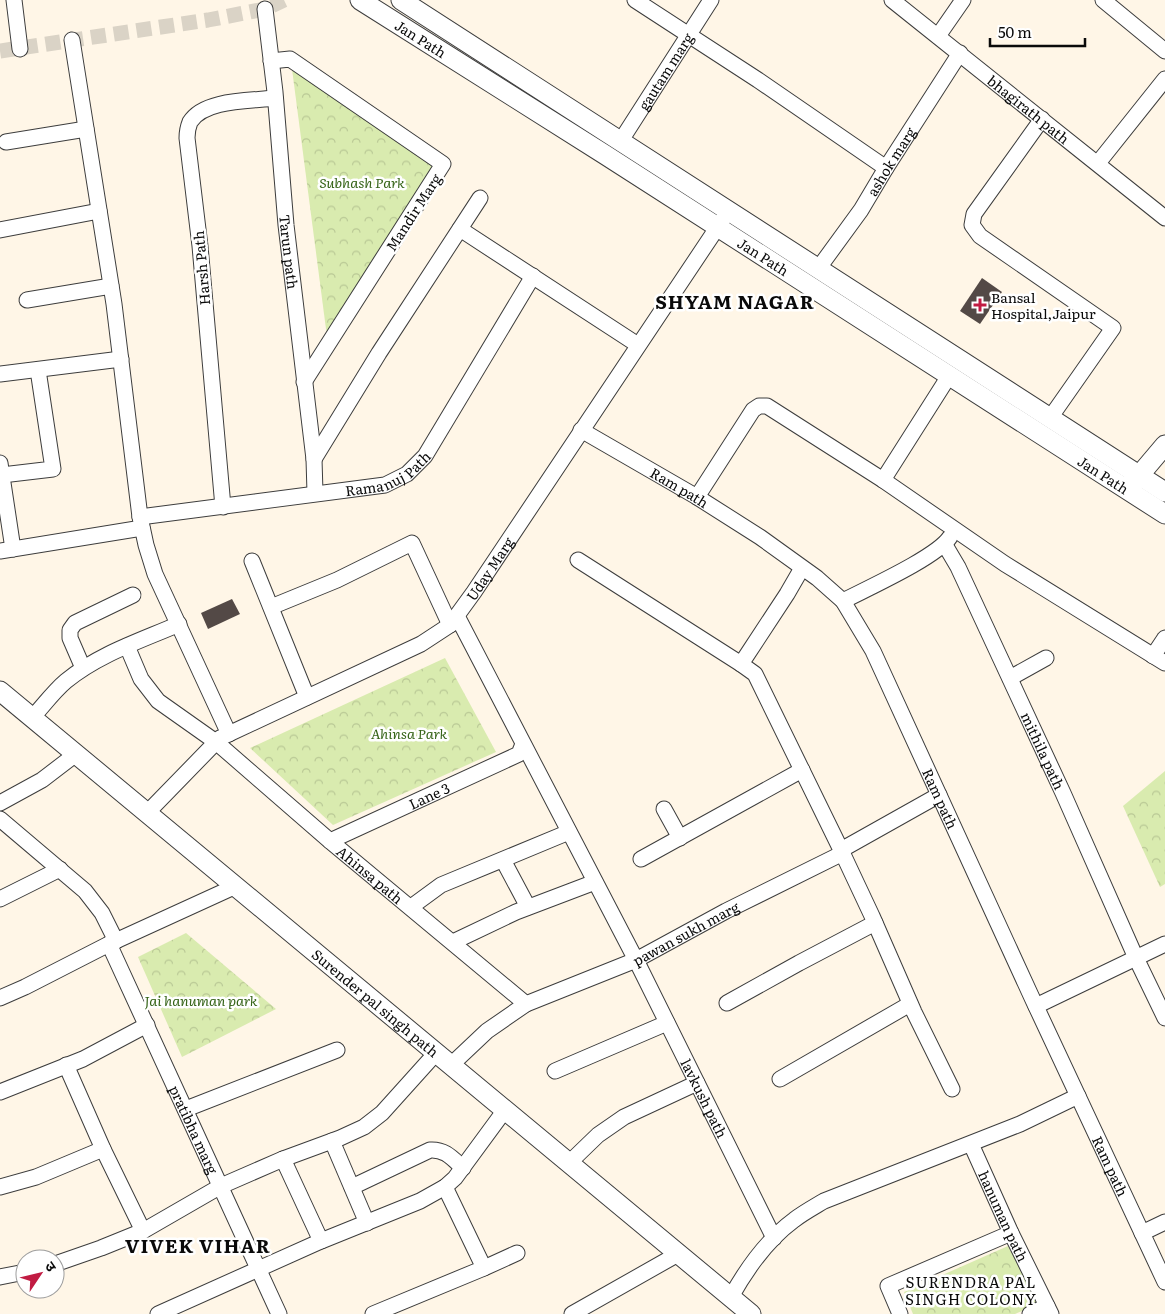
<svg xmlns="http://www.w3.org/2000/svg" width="1165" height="1314" viewBox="0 0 1165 1314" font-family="Literata,'Noto Sans Devanagari',serif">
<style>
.park{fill:url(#park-crowns)}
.building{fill:#534946}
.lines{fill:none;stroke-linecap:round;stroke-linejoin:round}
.minor-tunnel{stroke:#dad3c6;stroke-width:15;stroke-dasharray:15 8;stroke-linecap:butt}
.minor-casing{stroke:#3d3d3d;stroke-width:17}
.tertiary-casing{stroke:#3d3d3d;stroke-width:21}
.minor{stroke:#fff;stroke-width:15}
.tertiary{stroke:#fff;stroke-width:19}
.poi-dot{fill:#c11b42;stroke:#fff;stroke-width:2}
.labels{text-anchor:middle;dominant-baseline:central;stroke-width:5;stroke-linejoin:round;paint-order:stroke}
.street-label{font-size:14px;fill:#0a0a0a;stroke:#fff}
.park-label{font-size:14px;font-style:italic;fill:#366418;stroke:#fff}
.poi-label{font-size:14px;fill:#0a0a0a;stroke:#fff;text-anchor:start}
.neighbourhood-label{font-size:15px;letter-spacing:1px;fill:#0a0a0a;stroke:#fff}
.district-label{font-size:19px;font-weight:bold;letter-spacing:1px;fill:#0a0a0a;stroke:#fff}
</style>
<defs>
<pattern id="park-crowns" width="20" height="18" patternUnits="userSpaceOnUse" patternTransform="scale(1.25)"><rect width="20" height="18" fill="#d9ebaf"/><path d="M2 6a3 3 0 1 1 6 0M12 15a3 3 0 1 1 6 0" fill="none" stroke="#b9c895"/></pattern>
</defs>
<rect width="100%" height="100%" fill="#fff6e7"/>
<g class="park">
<polygon points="292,69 434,166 330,341 326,329"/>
<polygon points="445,658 496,752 333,825 250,748"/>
<polygon points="1165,771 1165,884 1160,887 1123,806"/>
<polygon points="186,933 276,1009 182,1057 138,957"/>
<polygon points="1008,1246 1039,1304 1015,1314 913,1314 904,1292"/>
</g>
<g class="building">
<polygon points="982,278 1002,292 980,324 960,311"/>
<polygon points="232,599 240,614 208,629 201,613"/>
</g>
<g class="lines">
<polyline class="minor-tunnel" points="0,51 208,20 265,9 284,0"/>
<defs>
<g id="minor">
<polyline points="14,0 20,49"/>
<polyline points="635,0 758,80 886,168"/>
<path id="s1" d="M892,0L1165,218"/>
<polyline points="1103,0 1165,51"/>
<path id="s2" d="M265,9L275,92L286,225L314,459L315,493"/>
<polyline points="938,36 963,0"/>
<polyline points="72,40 114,304 140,517 146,545 155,574 229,734"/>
<polyline points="271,61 290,59 443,164 304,382"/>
<polyline points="1042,119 974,214 972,225 980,236 1113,328 1050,418"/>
<polyline points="6,142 86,129"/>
<path id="s3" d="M620,142L711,0"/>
<polyline points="1098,163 1165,79"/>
<polyline points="460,229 638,345"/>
<polyline points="0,230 99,211"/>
<path id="s4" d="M818,269L861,210L886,168L960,53"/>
<polyline points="27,300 111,286"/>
<polyline points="0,374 121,359"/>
<path id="s5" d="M581,430L697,497L760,537L817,578L843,601L873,651L1033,1000L1165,1282"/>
<polyline points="314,459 379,353 480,198"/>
<polyline points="0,463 13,549"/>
<polyline points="2,475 53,469 38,370"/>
<polyline points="883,480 1005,564 1165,663"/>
<polyline points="697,497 753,410 759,406 767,406 883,480 949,376"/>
<path d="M223,507L200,246L187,138C187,133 188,127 190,122C204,99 251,101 275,98"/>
<path id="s6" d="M140,517L385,485L407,474L425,456L533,276"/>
<path id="s7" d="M945,545L958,567L1063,793L1136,958L1165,1018"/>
<polyline points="0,551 142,528"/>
<polyline points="578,560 741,664 787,594 802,568"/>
<polyline points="252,561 307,697"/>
<path d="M843,601C868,588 937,557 950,537"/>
<polyline points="271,607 337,580 412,543 450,625"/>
<path id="s8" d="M457,616L636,960L774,1238"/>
<path id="s9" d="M127,646L141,679L158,701L216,742L330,841L526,1004"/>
<polyline points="1153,656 1165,638"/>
<polyline points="741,664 755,674 841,850 939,795"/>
<polyline points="83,668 70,638 70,630 75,623 133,595"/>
<polyline points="1010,678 1046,658"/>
<path d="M32,718C43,706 54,691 66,681C99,654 140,641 179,624"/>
<polyline points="0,803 42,780 76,754"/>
<polyline points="664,809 680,838"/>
<path id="s10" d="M147,813L220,738L421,644L450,625L474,592L723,219"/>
<polyline points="0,819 85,891 102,913 116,941"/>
<path id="s11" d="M330,841L519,754L523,744"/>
<polyline points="841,850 872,916 914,1012 952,1089"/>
<polyline points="641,859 802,770"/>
<polyline points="503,860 528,907"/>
<polyline points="0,899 60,869"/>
<polyline points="411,907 441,885 569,832"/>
<polyline points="453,942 516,912 595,882"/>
<path id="s12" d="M109,944L279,1314"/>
<polyline points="0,998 25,987 109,944 236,886"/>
<polyline points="727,1003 799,963 875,923"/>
<polyline points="1036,1006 1165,944"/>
<polyline points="66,1065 103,1149 143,1231"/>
<path id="s13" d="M451,1065L487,1031L526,1004L636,960L726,911L843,853"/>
<polyline points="555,1071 667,1023"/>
<polyline points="780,1079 910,1004"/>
<polyline points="0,1092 83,1059 147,1025"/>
<polyline points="186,1109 337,1050"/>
<polyline points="332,1141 367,1223"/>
<path id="s14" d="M971,1144L1011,1233L1051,1314"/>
<polyline points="283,1159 321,1241"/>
<polyline points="569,1163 598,1135 624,1117 697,1083"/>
<polyline points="0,1187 36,1177 103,1149"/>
<path d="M352,1187L430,1150C445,1149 452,1158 463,1168"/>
<polyline points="1142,1233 1165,1222"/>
<polyline points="55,1264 101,1248 143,1231 221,1186 283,1159 340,1138 364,1127 382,1113 436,1053"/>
<polyline points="484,1268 517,1253"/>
<polyline points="0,1277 25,1272"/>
<path d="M731,1297C747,1268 767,1240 794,1220C803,1213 814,1207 824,1201L1020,1124L1078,1096"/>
<polyline points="158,1314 321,1241 420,1201 445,1187 455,1178 505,1110"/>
<polyline points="373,1314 484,1268 445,1187"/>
<polyline points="572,1314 678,1254"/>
<polyline points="900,1314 888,1286 1011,1233"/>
<polyline points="1030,1314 1047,1306"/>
</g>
<g id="tertiary">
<path id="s15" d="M360,0L604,154L1165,514"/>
<polyline points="401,0 1165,492"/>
<polyline points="1132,484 1165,445"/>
<path id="s16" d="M0,691L751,1314"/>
</g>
</defs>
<use href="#minor" class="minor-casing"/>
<use href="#tertiary" class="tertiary-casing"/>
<use href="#minor" class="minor"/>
<use href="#tertiary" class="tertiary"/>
</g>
<path class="poi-dot" d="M977.5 297.5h5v5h5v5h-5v5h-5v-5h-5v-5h5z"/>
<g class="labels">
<g class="street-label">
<text stroke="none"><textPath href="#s15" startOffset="72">Jan Path</textPath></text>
<text stroke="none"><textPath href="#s3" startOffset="84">gautam marg</textPath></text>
<text stroke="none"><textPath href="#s1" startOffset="175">bhagirath path</textPath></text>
<text stroke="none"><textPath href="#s4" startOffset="130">ashok marg</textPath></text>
<text transform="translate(413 212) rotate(-57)">Mandir Marg</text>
<text stroke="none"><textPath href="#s2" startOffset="244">Tarun path</textPath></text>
<text stroke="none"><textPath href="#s15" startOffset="478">Jan Path</textPath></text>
<text transform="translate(201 268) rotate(-95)">Harsh Path</text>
<text stroke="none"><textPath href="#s6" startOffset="254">Ramanuj Path</textPath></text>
<text stroke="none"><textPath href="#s15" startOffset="882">Jan Path</textPath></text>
<text stroke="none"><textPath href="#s5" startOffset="114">Ram path</textPath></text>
<text stroke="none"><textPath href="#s10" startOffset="430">Uday Marg</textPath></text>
<text stroke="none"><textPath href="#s7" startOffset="228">mithila path</textPath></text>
<text stroke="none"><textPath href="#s11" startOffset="109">Lane 3</textPath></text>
<text stroke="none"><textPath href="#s5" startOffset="534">Ram path</textPath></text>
<text stroke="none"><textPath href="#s9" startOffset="338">Ahinsa path</textPath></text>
<text stroke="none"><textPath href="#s13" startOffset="272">pawan sukh marg</textPath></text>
<text stroke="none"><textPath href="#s16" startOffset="488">Surender pal singh path</textPath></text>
<text stroke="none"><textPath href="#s8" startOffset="542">lavkush path</textPath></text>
<text stroke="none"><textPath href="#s12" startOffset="204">pratibha marg</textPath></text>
<text stroke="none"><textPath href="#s5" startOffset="939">Ram path</textPath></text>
<text stroke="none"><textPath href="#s14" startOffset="79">hanuman path</textPath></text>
</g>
<g class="park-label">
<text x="362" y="182">Subhash Park</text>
<text x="409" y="733">Ahinsa Park</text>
<text x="201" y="1000">Jai hanuman park</text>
</g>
<g class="poi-label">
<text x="991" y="297">Bansal<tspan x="991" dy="16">Hospital,Jaipur</tspan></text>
</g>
<g class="neighbourhood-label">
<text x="971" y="1281">SURENDRA PAL<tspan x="971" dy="17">SINGH COLONY</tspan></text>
</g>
<g class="district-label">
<text x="735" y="301">SHYAM NAGAR</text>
<text x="198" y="1245">VIVEK VIHAR</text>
</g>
</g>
<g transform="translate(40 1274) rotate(55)"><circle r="24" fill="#ffffff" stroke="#9d9d9d"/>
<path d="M0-4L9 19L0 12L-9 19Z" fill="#c11b42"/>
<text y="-8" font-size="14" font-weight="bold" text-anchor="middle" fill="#0a0a0a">उ</text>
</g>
<path d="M990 38v8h95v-8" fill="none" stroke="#0a0a0a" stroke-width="2.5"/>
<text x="998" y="38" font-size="15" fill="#0a0a0a" stroke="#ffffff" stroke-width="4" paint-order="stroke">50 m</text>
</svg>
